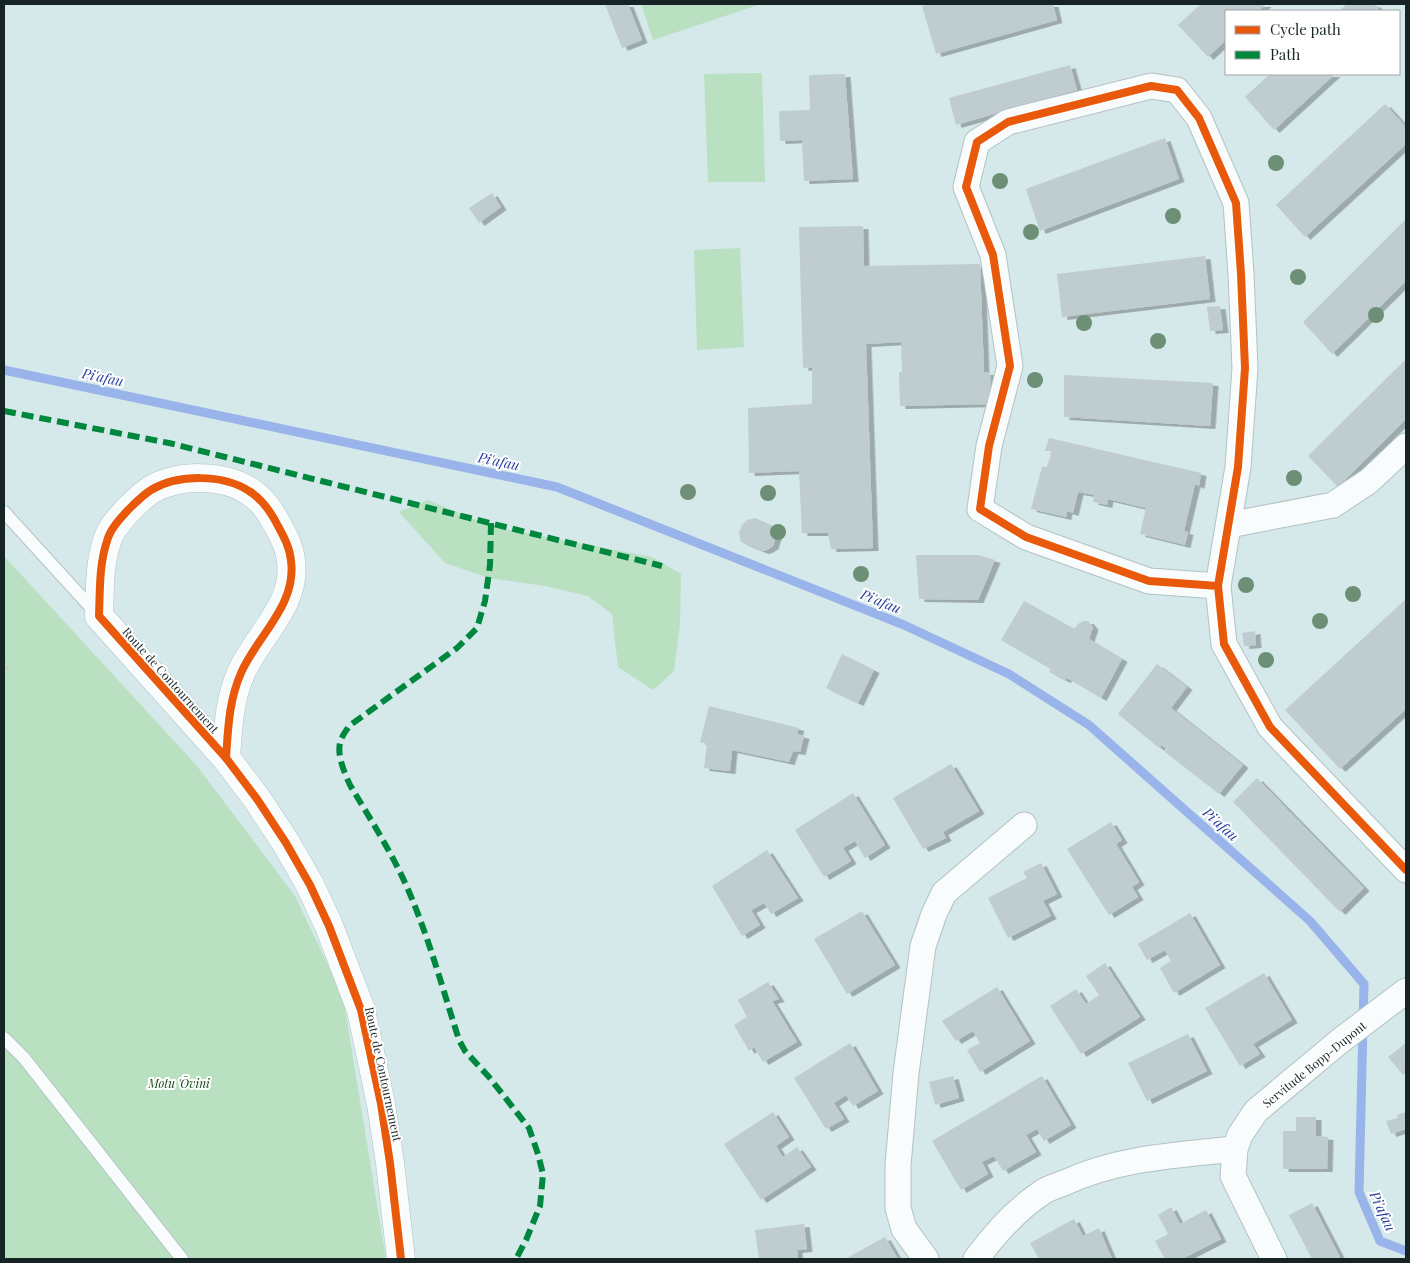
<svg xmlns="http://www.w3.org/2000/svg" width="1410" height="1263" viewBox="0 0 1410 1263" font-family="'Playfair Display',serif">
<style>
.green{fill:#bae0c2}
.lines{fill:none;stroke-linecap:round;stroke-linejoin:round}
.stream{stroke:#99b3eb;stroke-width:9}
.building{fill:#bfccd0;filter:url(#shadow)}
.lane-casing{stroke:#b3c2c3;stroke-width:14}
.street-casing{stroke:#b3c2c3;stroke-width:27}
.secondary-casing{stroke:#b3c2c3;stroke-width:29}
.path{stroke:#c3c8ca;stroke-width:3;stroke-dasharray:2.5 4;stroke-linecap:butt}
.lane{stroke:#f9fcfc;stroke-width:12}
.street{stroke:#f9fcfc;stroke-width:25}
.secondary{stroke:#f9fcfc;stroke-width:28}
.quiet{stroke:#00873e;stroke-width:6;stroke-dasharray:12 6;stroke-linecap:butt}
.cycleway-casing{stroke:#fff;stroke-width:11}
.cycleway{stroke:#e8590c;stroke-width:8}
.tree{fill:#6c8f76}
.labels{text-anchor:middle;dominant-baseline:central;stroke-width:4;stroke-linejoin:round;paint-order:stroke}
.street-label{font-size:12px;fill:#172426;stroke:#fff}
.park-label{font-size:12px;font-style:italic;fill:#164618;stroke:#fff}
.water-label{font-size:14px;font-style:italic;fill:#29419c;stroke:#fff}
</style>
<defs>
<filter id="shadow"><feDropShadow dx="5.5" dy="3" stdDeviation="0" flood-color="#0004"/></filter>
</defs>
<rect width="100%" height="100%" fill="#d5e8ea"/>
<g class="green">
<polygon points="641,4 761,4 653,40"/>
<polygon points="762,73 765,182 708,182 704,74"/>
<polygon points="740,248 744,347 697,350 694,250"/>
<polygon points="428,500 490,526 652,557 681,574 680,624 674,671 653,690 618,667 612,614 588,596 545,586 489,578 445,563 399,512"/>
<polygon points="4,556 197,766 295,896 343,997 386,1259 4,1259"/>
</g>
<g class="lines">
<polyline class="stream" points="4,370 557,487 904,625 1009,674 1089,725 1310,921 1364,984 1359,1192 1380,1241 1406,1251"/>
</g>
<g class="building">
<polygon points="605,4 628,4 642,40 622,48"/>
<polygon points="929,4 1053,4 1057,20 936,54 922,6"/>
<polygon points="1201,4 1266,4 1258,11 1226,11 1226,40 1208,57 1178,25"/>
<polygon points="1347,4 1374,4 1379,8 1376,11 1339,11"/>
<polygon points="1070,65 1077,90 956,125 949,98"/>
<polygon points="845,74 853,179 804,181 802,140 780,141 779,111 810,110 809,75"/>
<polygon points="1270,74 1335,74 1274,130 1245,97"/>
<polygon points="1385,104 1406,127 1406,144 1305,237 1276,205"/>
<polygon points="1165,138 1179,179 1040,231 1026,189"/>
<polygon points="492,193 501,207 479,223 469,208"/>
<polygon points="1406,219 1406,281 1332,354 1303,322"/>
<polygon points="863,226 864,266 980,264 984,372 990,372 991,404 900,406 899,372 902,372 901,342 866,344 873,548 831,549 828,533 802,533 799,471 749,473 748,408 812,404 812,367 803,368 799,227"/>
<polygon points="1205,256 1210,299 1062,317 1057,274"/>
<polygon points="1220,306 1223,330 1210,331 1207,307"/>
<polygon points="1406,359 1406,419 1338,487 1308,456"/>
<polygon points="1064,375 1213,383 1210,426 1064,417"/>
<polygon points="1049,438 1201,473 1199,486 1195,484 1184,531 1188,532 1185,545 1140,534 1146,508 1108,499 1107,505 1093,502 1094,495 1078,492 1073,513 1067,511 1066,517 1031,509 1042,467 1047,467 1052,451 1045,451"/>
<polygon points="755,518 771,525 776,529 776,537 773,546 767,550 763,551 741,542 739,533 742,525 747,520"/>
<polygon points="916,555 978,555 995,560 978,600 919,599"/>
<polygon points="1406,599 1406,709 1340,769 1285,710"/>
<polygon points="1024,601 1074,629 1078,624 1083,621 1088,621 1093,627 1089,639 1122,659 1101,698 1067,678 1065,680 1049,672 1051,669 1001,640"/>
<polygon points="1255,631 1256,645 1244,646 1242,633"/>
<polygon points="842,654 874,670 858,703 826,688"/>
<polygon points="1157,664 1187,687 1171,708 1243,765 1219,794 1165,752 1167,749 1161,745 1159,748 1118,714"/>
<polygon points="709,706 799,728 797,734 804,736 800,752 793,751 789,762 732,750 730,771 704,768 707,744 700,742"/>
<polygon points="951,764 979,811 943,832 946,838 923,849 893,798"/>
<polygon points="1257,778 1364,888 1340,912 1233,802"/>
<polygon points="853,793 885,845 865,858 855,841 843,848 851,861 824,877 795,830"/>
<polygon points="1111,822 1122,840 1116,844 1139,882 1132,887 1138,897 1109,915 1067,849"/>
<polygon points="767,850 798,898 771,914 764,903 751,910 760,925 742,936 712,886"/>
<polygon points="1041,863 1057,894 1043,901 1051,916 1008,938 988,898 1027,878 1023,872"/>
<polygon points="862,911 895,965 847,994 814,939"/>
<polygon points="1190,913 1220,965 1174,993 1160,968 1171,961 1165,950 1147,960 1138,944"/>
<polygon points="1105,963 1140,1017 1081,1054 1050,1006 1076,989 1086,1004 1099,995 1086,976"/>
<polygon points="1264,973 1292,1020 1253,1044 1260,1054 1240,1066 1205,1008"/>
<polygon points="768,982 779,999 772,1001 797,1042 763,1062 754,1047 749,1051 734,1025 747,1017 738,1000"/>
<polygon points="997,987 1030,1041 980,1072 967,1050 980,1043 973,1031 956,1041 942,1021"/>
<polygon points="1188,1034 1207,1071 1147,1101 1128,1063"/>
<polygon points="850,1043 878,1091 853,1106 846,1095 834,1103 844,1119 826,1129 794,1078"/>
<polygon points="1406,1043 1406,1073 1403,1075 1388,1057"/>
<polygon points="953,1076 959,1098 935,1105 929,1082"/>
<polygon points="1042,1076 1071,1125 1044,1141 1037,1129 1026,1135 1036,1152 1003,1171 994,1156 982,1162 988,1174 961,1190 932,1141"/>
<polygon points="773,1112 789,1137 776,1146 783,1157 797,1147 811,1167 761,1200 724,1144"/>
<polygon points="1406,1112 1406,1129 1391,1134 1386,1121 1398,1118 1397,1115"/>
<polygon points="1296,1117 1316,1117 1316,1136 1328,1137 1327,1169 1283,1169 1283,1131 1296,1131"/>
<polygon points="1312,1203 1340,1257 1336,1259 1312,1259 1289,1215"/>
<polygon points="1171,1207 1180,1224 1206,1210 1221,1239 1182,1259 1165,1259 1155,1241 1168,1234 1158,1215"/>
<polygon points="1074,1219 1083,1236 1099,1228 1112,1259 1039,1259 1030,1243"/>
<polygon points="804,1224 807,1249 797,1250 798,1259 759,1259 755,1230"/>
<polygon points="885,1237 898,1259 845,1259"/>
</g>
<g class="lines">
<defs>
<g id="lane">
<polyline points="4,512 96,613"/>
<polyline points="4,1038 24,1058 182,1259"/>
</g>
<g id="street">
<polyline points="1229,525 1333,505 1369,481 1406,446"/>
<polyline points="1218,586 1149,581 1026,537 980,509 989,446 1010,366 993,255 966,187 977,142 1008,122 1151,86 1177,90 1199,118 1236,203 1241,274 1245,368 1238,467 1218,586 1224,644 1270,727 1406,870"/>
<polyline points="926,1259 904,1229 898,1208 898,1165 906,1073 923,946 934,914 944,893 1024,825"/>
<path d="M976,1259C993,1236 1015,1211 1040,1194C1046,1189 1056,1186 1064,1183C1118,1158 1176,1155 1235,1149"/>
<polyline points="1274,1259 1233,1176 1235,1149 1240,1135 1256,1111 1340,1041 1406,991"/>
</g>
<path id="secondary" d="M226,758C228,729 229,700 241,673C257,636 297,605 291,561C290,548 284,537 278,526C271,512 262,499 249,491C223,474 178,474 151,490C143,495 135,503 128,510C120,519 110,529 107,541C99,565 100,591 99,616L226,758L257,799L286,843L310,885L329,926L361,1010L381,1104L390,1163L401,1259"/>
</defs>
<use href="#lane" class="lane-casing"/>
<use href="#street" class="street-casing"/>
<use href="#secondary" class="secondary-casing"/>
<polyline class="path" points="4,660 7,669 4,670"/>
<use href="#lane" class="lane"/>
<use href="#street" class="street"/>
<use href="#secondary" class="secondary"/>
<g class="quiet">
<polyline points="4,411 169,443 662,566"/>
<path d="M491,523L490,565L485,601L477,628L457,648L349,726C346,731 341,737 340,743C337,756 345,774 350,785C372,822 396,859 412,899C431,945 444,993 459,1040L465,1051L489,1077L529,1128L538,1154L543,1174L540,1206L526,1240L516,1259"/>
</g>
<defs>
<g id="cycleway">
<polyline points="1218,586 1149,581 1026,537 980,509 989,446 1010,366 993,255 966,187 977,142 1008,122 1151,86 1177,90 1199,118 1236,203 1241,274 1245,368 1238,467 1218,586 1224,644 1270,727 1406,870"/>
<path d="M226,758C228,729 229,700 241,673C257,636 297,605 291,561C290,548 284,537 278,526C271,512 262,499 249,491C223,474 178,474 151,490C143,495 135,503 128,510C120,519 110,529 107,541C99,565 100,591 99,616L226,758L257,799L286,843L310,885L329,926L361,1010L381,1104L390,1163L401,1259"/>
</g>
</defs>
<use href="#cycleway" class="cycleway-casing"/>
<use href="#cycleway" class="cycleway"/>
</g>
<g class="tree">
<circle cx="1276" cy="163" r="8"/>
<circle cx="1000" cy="181" r="8"/>
<circle cx="1173" cy="216" r="8"/>
<circle cx="1031" cy="232" r="8"/>
<circle cx="1298" cy="277" r="8"/>
<circle cx="1376" cy="315" r="8"/>
<circle cx="1084" cy="323" r="8"/>
<circle cx="1158" cy="341" r="8"/>
<circle cx="1035" cy="380" r="8"/>
<circle cx="1294" cy="478" r="8"/>
<circle cx="688" cy="492" r="8"/>
<circle cx="768" cy="493" r="8"/>
<circle cx="778" cy="532" r="8"/>
<circle cx="861" cy="574" r="8"/>
<circle cx="1246" cy="585" r="8"/>
<circle cx="1353" cy="594" r="8"/>
<circle cx="1320" cy="621" r="8"/>
<circle cx="1266" cy="660" r="8"/>
</g>
<g class="labels">
<g class="street-label">
<text transform="translate(171 680) rotate(48)">Route de Contournement</text>
<text transform="translate(1314 1064) rotate(-39)">Servitude Bopp-Dupont</text>
<text transform="translate(384 1074) rotate(78)">Route de Contournement</text>
</g>
<g class="park-label">
<text x="179" y="1083">Motu 'Ōvini</text>
</g>
<g class="water-label">
<text transform="translate(103 377) rotate(12)">Pi'afau</text>
<text transform="translate(499 461) rotate(12)">Pi'afau</text>
<text transform="translate(881 601) rotate(22)">Pi'afau</text>
<text transform="translate(1221 824) rotate(42)">Pi'afau</text>
<text transform="translate(1383 1211) rotate(65)">Pi'afau</text>
</g>
</g>
<rect width="1410" height="1263" fill="none" stroke="#172426" stroke-width="10"/>
<rect x="1225" y="10" width="175" height="65" fill="#ffffff" stroke="#a2a7a8"/>
<rect x="1235" y="26" width="25" height="8" fill="#e8590c" stroke="#a2a7a8"/>
<text x="1270" y="35" font-size="15" fill="#172426">Cycle path</text>
<rect x="1235" y="51" width="25" height="8" fill="#00873e" stroke="#a2a7a8"/>
<text x="1270" y="60" font-size="15" fill="#172426">Path</text>
</svg>
